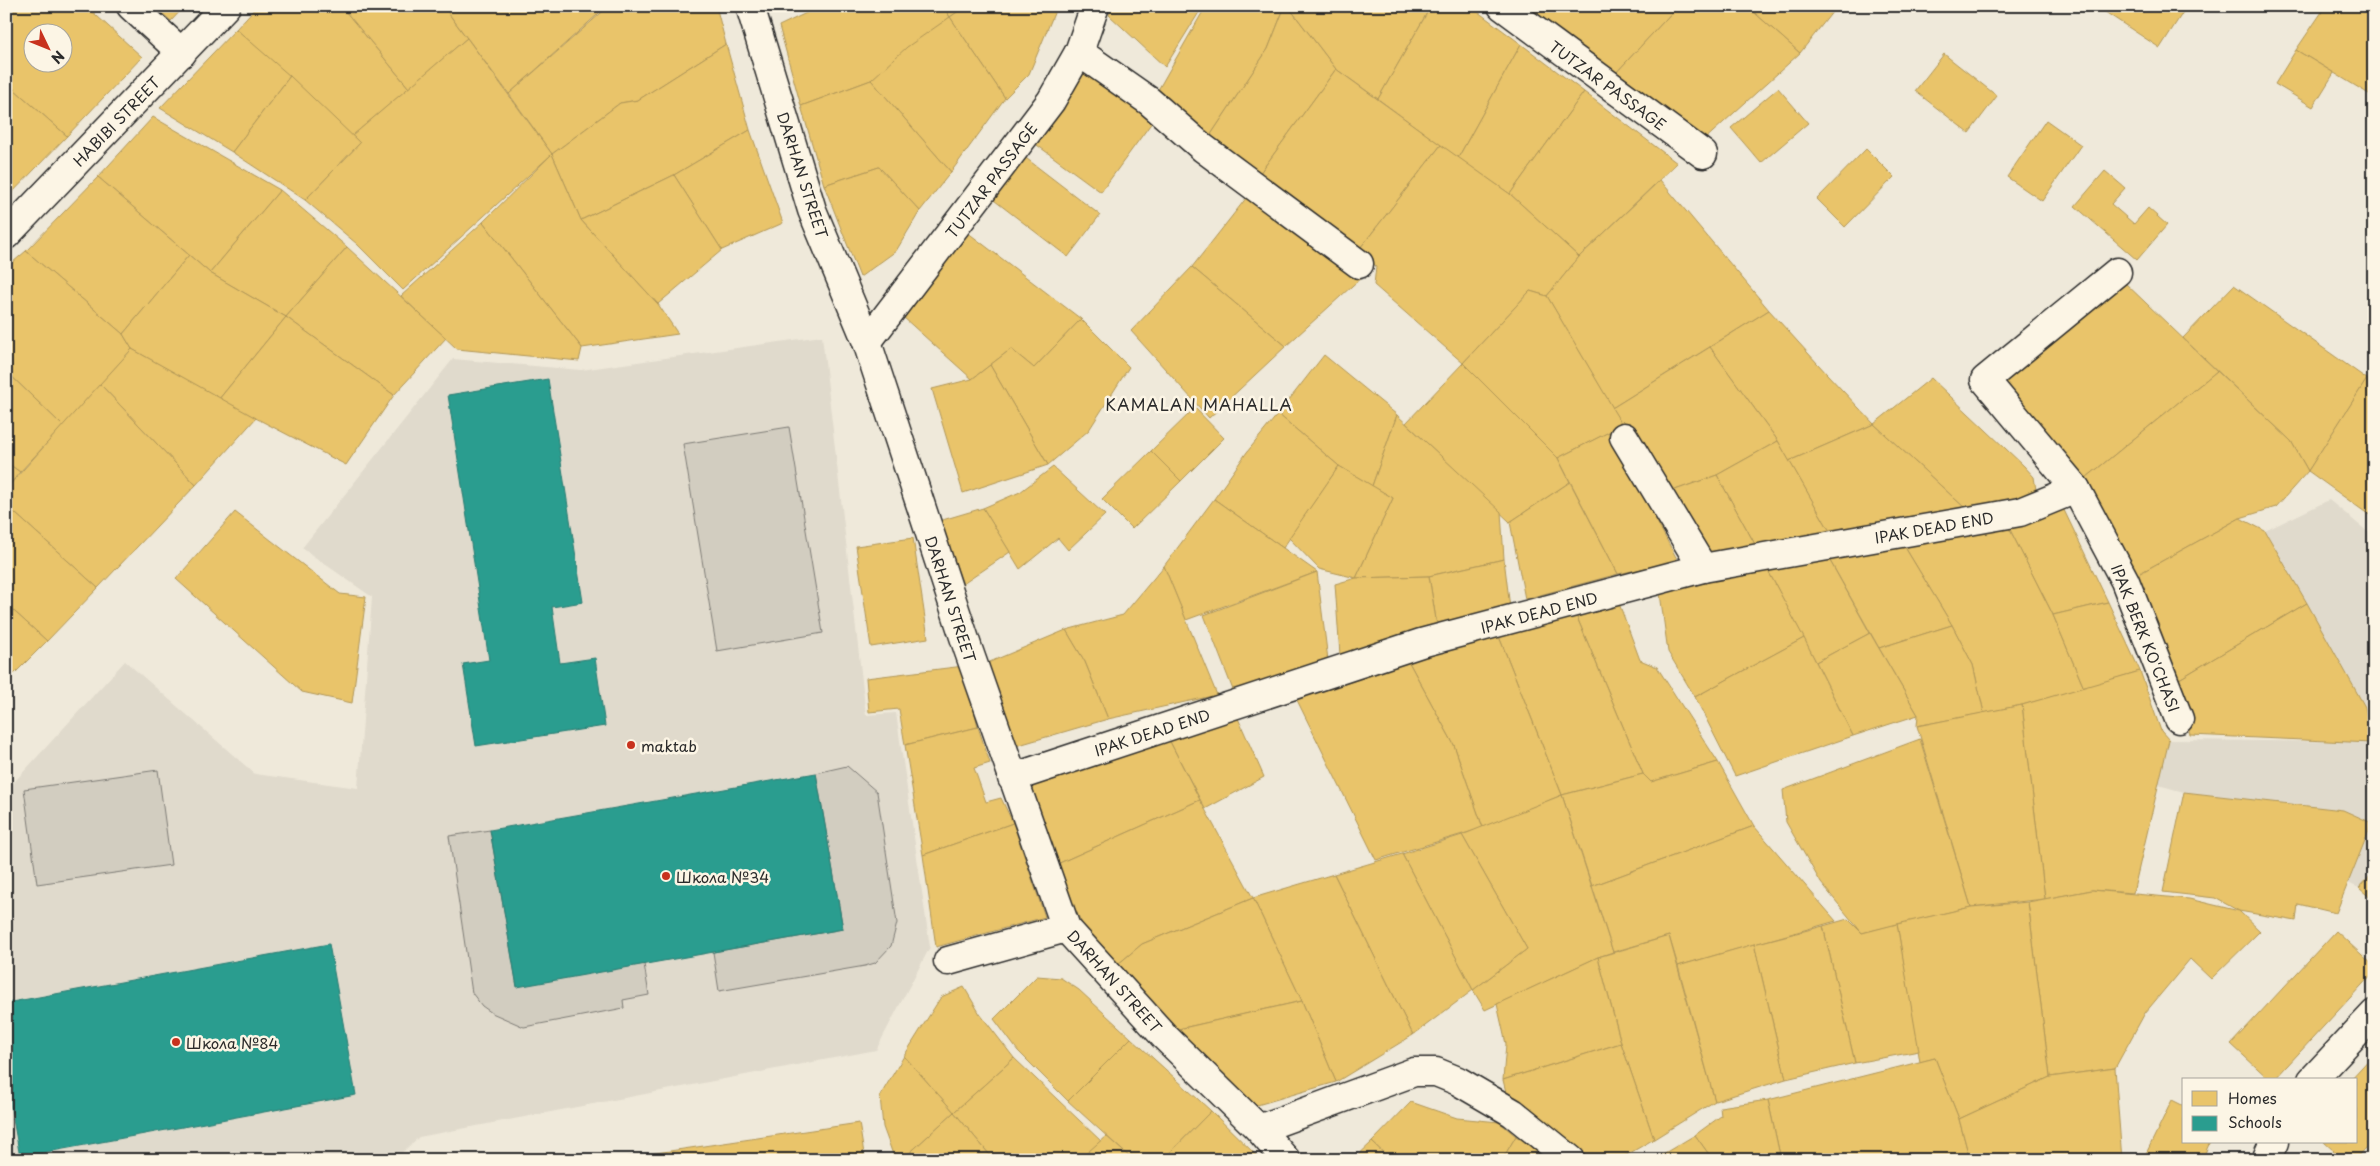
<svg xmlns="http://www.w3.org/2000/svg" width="2380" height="1166" viewBox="0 0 2380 1166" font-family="'Playpen Sans',sans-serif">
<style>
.built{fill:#e0dacc}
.green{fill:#d2cdc0;stroke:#7e7c76}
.homes{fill:#e9c46a;stroke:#b09657;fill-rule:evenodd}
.schools{fill:#2a9d8f;stroke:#2a7b71}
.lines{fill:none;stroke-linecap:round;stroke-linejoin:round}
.street-casing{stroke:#2b2b2b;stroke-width:31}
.street{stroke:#fcf5e5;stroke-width:28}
.poi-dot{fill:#c8321e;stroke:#fcf5e5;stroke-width:2}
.labels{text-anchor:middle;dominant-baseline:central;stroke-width:5;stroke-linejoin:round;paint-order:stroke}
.street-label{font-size:15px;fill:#2b2b2b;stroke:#fcf5e5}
.poi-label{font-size:15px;fill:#2b2b2b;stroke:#fcf5e5;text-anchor:start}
.neighbourhood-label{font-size:16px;letter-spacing:1px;fill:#2b2b2b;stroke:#fcf5e5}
</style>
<rect width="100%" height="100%" fill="#efe9da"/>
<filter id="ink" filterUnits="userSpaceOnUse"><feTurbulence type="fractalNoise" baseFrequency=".02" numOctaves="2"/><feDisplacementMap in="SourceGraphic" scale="10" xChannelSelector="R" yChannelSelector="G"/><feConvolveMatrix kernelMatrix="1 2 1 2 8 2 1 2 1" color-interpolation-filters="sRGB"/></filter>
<g filter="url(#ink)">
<g class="built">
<polygon points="822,336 866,715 896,713 930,947 876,1050 419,1137 394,1160 6,1160 6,791 125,661 255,774 358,788 372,597 302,548 453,359 581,370"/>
<polygon points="2329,500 2374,537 2374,901 2359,888 2348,883 2372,823 2343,810 2184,792 2158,785 2169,740 2372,742 2365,707 2265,531"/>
</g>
<g class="green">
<polygon points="789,427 823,633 717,651 683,444"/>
<polygon points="847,766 877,792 897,923 891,946 875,963 865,966 719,991 713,952 843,929 816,773"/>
<polygon points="158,770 171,865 37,884 24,789"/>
<polygon points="490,830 517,986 644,964 649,995 623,1000 624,1008 524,1027 492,1013 482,1006 472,993 449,836"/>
</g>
<g class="homes">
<path d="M6,6H86L142,57L67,136L6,82ZM32,32H62V62H32Z"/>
<polygon points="154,6 185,6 171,21"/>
<polygon points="257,6 341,6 409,88 352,136 236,29"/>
<polygon points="341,6 443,6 467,38 409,88"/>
<polygon points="443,6 607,6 509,94"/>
<polygon points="609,6 716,6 726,44 638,100 620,103 552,154 509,94"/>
<polygon points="821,6 943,6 950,17 871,80 801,106 779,26"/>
<polygon points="943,6 966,6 950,17"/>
<polygon points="966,6 1057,6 1029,74 1005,98 950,17"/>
<polygon points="1113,6 1203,6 1165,67 1109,15"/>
<polygon points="1206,6 1285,6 1268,49 1206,142 1154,97"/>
<polygon points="1285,6 1288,6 1336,69 1257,177 1206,142 1268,49"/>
<polygon points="1288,6 1431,6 1378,99 1336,69"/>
<polygon points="1431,6 1470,6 1521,44 1458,158 1378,99"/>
<polygon points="1534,6 1678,6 1615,74 1527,16"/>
<polygon points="1678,6 1747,6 1800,53 1702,142 1615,74"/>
<polygon points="1747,6 1837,6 1800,53"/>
<polygon points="2096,6 2144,6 2149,10 2151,6 2187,6 2160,48"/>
<polygon points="2326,6 2374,6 2374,97 2296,50"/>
<polygon points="950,17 1005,98 951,172 871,80 907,47"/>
<polygon points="236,29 290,76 232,152 160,108"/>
<polygon points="467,38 552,154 403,290 357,244 305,200 360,143 352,136"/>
<polygon points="726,44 750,130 674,175 581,220 552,154 620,103 638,100"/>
<polygon points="1521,44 1584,92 1510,194 1458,158"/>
<polygon points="2296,50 2334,73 2313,107 2275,84"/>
<polygon points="1079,53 1158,114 1101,192 1026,137"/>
<polygon points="1944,54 1997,96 1969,133 1915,91"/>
<polygon points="1336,69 1441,145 1357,252 1257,177"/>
<polygon points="290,76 360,143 305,200 232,152"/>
<polygon points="871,80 951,172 920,211 879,167 824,185 801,106"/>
<polygon points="6,82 67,136 6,199"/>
<polygon points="1778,88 1808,123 1761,163 1731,128"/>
<polygon points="1584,92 1677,163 1579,257 1510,194"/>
<polygon points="153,117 280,190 210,273 98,177"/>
<polygon points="2046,120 2081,145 2042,201 2007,177"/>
<polygon points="750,130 783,223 722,250 674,175"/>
<polygon points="1441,145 1510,194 1579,257 1547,296 1530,291 1463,363 1374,285 1376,266 1357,252"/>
<polygon points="1866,149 1894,177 1845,227 1817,199"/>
<polygon points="1018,152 1100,215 1068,257 986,194"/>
<polygon points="552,154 581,220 658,304 678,334 582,348 483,222"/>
<polygon points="879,167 920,211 896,251 860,277 824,185"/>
<polygon points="2105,171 2125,188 2111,204 2134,224 2148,208 2167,225 2137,260 2075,206"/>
<polygon points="674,175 722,250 658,304 581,220"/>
<polygon points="98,177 189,255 123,334 26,251"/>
<polygon points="1660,180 1769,310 1612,408 1547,296 1579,257"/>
<polygon points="280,190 347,247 286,317 210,273"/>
<polygon points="1251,192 1363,276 1286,346 1192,267"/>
<polygon points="483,222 582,348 579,361 457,349 401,296"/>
<polygon points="967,232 1081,319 1034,368 1011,349 972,379 903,317"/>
<polygon points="347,247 446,338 394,395 286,317"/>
<polygon points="26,251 123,334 132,349 63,426 6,371 6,268"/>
<polygon points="189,255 210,273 286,317 219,399 132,349 123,334"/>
<polygon points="1192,267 1286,346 1209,418 1131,331"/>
<polygon points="2123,281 2217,371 2081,482 1999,383"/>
<polygon points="2234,285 2367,379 2308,471 2291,441 2183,338"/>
<polygon points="1530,291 1547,296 1623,425 1558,458 1463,363"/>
<polygon points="1769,310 1827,374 1874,424 1789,461 1778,441 1710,347"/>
<polygon points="286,317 394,395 346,465 219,399"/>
<polygon points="1081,319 1129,367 1089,430 1048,465 990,365 1011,349 1034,368"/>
<polygon points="1710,347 1778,441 1717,475 1664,494 1612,408"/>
<polygon points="132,349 256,418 196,485 100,384"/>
<polygon points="1324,355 1397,415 1372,486 1339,466 1278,414"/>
<polygon points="1463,363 1558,458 1570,482 1510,522 1406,423"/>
<polygon points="990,365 1048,465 963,493 932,389 972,379"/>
<polygon points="6,371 63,426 20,472 6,462"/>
<polygon points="2217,371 2291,441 2308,471 2276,507 2240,518 2133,577 2081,482"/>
<polygon points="1931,378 2024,466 2034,477 2036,490 2023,501 1967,510 1874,424"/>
<polygon points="2367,379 2374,383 2372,517 2308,471"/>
<polygon points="100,384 196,485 98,588 6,505 6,489"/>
<polygon points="1195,408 1224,438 1181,481 1151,451"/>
<polygon points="1278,414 1339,466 1283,548 1214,499 1247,452"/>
<polygon points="1397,415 1501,512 1504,559 1429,576 1356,578 1393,498 1372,486"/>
<polygon points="1874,424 1967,510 1832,535 1789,461"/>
<polygon points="1609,432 1678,561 1618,574 1558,458"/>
<polygon points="1778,441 1832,535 1757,548 1717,475"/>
<polygon points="1151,451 1181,481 1132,529 1102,499"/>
<polygon points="6,462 20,472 6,489"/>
<polygon points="1339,466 1393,498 1356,578 1319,569 1289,538"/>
<polygon points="1053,467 1105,515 1068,550 1058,538 1020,569 983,508 1020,492"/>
<polygon points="1717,475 1757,548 1701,558 1664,494"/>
<polygon points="1570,482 1618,574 1525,599 1510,522"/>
<polygon points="1214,499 1283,548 1317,572 1186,620 1164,566"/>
<polygon points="6,505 98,588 47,641 6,604"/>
<polygon points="983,508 1010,552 963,584 939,521"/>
<polygon points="2063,508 2108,602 2053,615 2006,522"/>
<polygon points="235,512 340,594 366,597 352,703 302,692 176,579"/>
<polygon points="2240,518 2265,531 2307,603 2176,681 2133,577"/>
<polygon points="2006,522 2053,615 2084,688 2022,705 1984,713 1973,665 1952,625 1903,544"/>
<polygon points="913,538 928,638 871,647 856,546"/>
<polygon points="1903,544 1952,625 1879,648 1825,552"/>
<polygon points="1825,552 1870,633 1816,662 1766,567"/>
<polygon points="1504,559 1510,608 1437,626 1429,576"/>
<polygon points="1164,566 1217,695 1108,719 1085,662 1066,630 1123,615"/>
<polygon points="1766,567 1804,638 1695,697 1668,652 1659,586"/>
<polygon points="1317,572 1329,668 1233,690 1204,615"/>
<polygon points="1429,576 1437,626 1340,655 1335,584 1356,578"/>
<polygon points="1617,598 1640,660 1657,667 1718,762 1651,782 1643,774 1573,608"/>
<polygon points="2108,602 2140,671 2084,688 2053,615"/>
<polygon points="2307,603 2365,707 2372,743 2190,735 2176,681"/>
<polygon points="6,604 47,641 6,682"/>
<polygon points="1573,608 1643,774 1562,795 1496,629"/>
<polygon points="1952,625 1973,665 1984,713 1917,726 1918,715 1879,648"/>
<polygon points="1496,629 1562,795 1483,828 1454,745 1405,655"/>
<polygon points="1066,630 1085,662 1108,719 1012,747 985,664"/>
<polygon points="1870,633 1918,715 1853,736 1816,662"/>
<polygon points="1804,638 1853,736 1735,776 1695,697"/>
<polygon points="1405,655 1454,745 1483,828 1376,860 1294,694"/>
<polygon points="964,666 978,727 905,745 899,709 869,712 866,678"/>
<polygon points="2140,671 2161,731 2169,740 2133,893 2092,890 2045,899 2022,705"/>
<polygon points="2022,705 2045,899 1971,907 1917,726"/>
<polygon points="1233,707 1264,777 1205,809 1165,732"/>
<polygon points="978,727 990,763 974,768 986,802 1001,798 1013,823 923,855 905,745"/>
<polygon points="1165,732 1200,800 1055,865 1027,781"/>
<polygon points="1920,739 1971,907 1862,933 1821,883 1786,822 1783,790"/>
<polygon points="1718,762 1754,826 1592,886 1562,795 1643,774 1651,782"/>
<polygon points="2184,792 2343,810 2372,823 2336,913 2298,904 2296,921 2239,911 2215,898 2163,892"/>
<polygon points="1562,795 1613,952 1598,957 1485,1010 1473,990 1527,949 1462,835"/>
<polygon points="1200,800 1253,898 1142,944 1111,970 1083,926 1055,865"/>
<polygon points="1013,823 1045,917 936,947 923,855"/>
<polygon points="1754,826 1836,921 1678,966 1669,936 1613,952 1592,886"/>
<polygon points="1462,835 1527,949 1473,990 1402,854"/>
<polygon points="1402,854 1473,990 1413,1035 1334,874"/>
<polygon points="2374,872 2374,901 2359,888"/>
<polygon points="1334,874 1413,1035 1336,1082 1302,1001 1253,898"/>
<polygon points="2092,890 2189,899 2239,911 2260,931 2211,979 2190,959 2145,1013 2115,1068 2050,1077 2028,902"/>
<polygon points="1253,898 1302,1001 1174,1030 1111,970 1142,944"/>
<polygon points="2028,902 2050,1077 1959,1119 1935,1058 1920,1062 1897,924 1971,907"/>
<polygon points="1848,919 1862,933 1897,924 1919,1051 1855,1063 1823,926"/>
<polygon points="1823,926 1855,1063 1786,1079 1754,944"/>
<polygon points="2336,931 2374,966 2374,972 2274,1080 2270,1080 2231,1044"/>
<polygon points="1669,936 1715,1101 1654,1139 1621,1043 1598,957"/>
<polygon points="1754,944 1786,1079 1715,1101 1678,966"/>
<polygon points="1598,957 1621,1043 1503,1080 1506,1044 1497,1004"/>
<polygon points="1037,976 1061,978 1079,990 1131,1038 1068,1101 1018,1051 994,1019"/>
<polygon points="964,987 980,1014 1014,1058 954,1112 904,1056 941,997"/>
<polygon points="1302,1001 1336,1082 1247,1108 1174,1030"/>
<polygon points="1131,1038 1211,1111 1163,1160 1133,1160 1068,1101"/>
<polygon points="1621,1043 1654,1139 1618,1160 1586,1160 1509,1104 1503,1080"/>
<polygon points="2373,1055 2374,1151 2367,1147 2355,1160 2344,1160 2324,1142 2356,1142 2356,1080 2350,1080"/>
<polygon points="904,1056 954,1112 902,1160 895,1160 883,1127 880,1096"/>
<polygon points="1014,1058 1102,1142 1079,1160 994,1160 954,1112"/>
<polygon points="1935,1058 1959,1119 1970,1160 1781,1160 1768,1100"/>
<polygon points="2115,1068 2122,1160 1970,1160 1959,1119 2050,1077"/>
<polygon points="1768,1100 1781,1160 1713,1160 1695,1135 1721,1116 1720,1107"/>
<polygon points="2172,1100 2184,1106 2184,1142 2210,1142 2202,1160 2143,1160"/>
<polygon points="1411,1102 1457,1118 1499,1122 1516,1136 1502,1160 1391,1160 1372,1142"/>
<polygon points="1211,1111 1261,1160 1163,1160"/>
<polygon points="954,1112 994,1160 902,1160"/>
<polygon points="859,1123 865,1160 609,1160"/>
<polygon points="1695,1135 1713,1160 1653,1160"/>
<polygon points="1106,1136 1133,1160 1079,1160"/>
<polygon points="1516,1136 1550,1160 1502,1160"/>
<polygon points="1372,1142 1391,1160 1353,1160"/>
</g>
<g class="schools">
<polygon points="548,379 583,602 552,607 560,663 595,658 605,726 476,746 463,664 489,660 448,395"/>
<polygon points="816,773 843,929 517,987 490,830"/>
<polygon points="329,944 356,1095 20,1157 6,1081 6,1003"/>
</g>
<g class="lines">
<defs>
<g id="street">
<polyline points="131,6 182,53"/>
<polyline points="750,6 812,210 867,342 968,649 1066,928 1165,1037 1259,1129 1286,1160"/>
<polyline points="1502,6 1703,154"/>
<polyline points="1079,52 1149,101 1203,148 1359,264"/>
<polyline points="6,235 226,6"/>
<polyline points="2117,272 1985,380 2076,489 2125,581 2179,719"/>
<polyline points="867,342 1051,101 1079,52 1095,6"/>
<polyline points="1624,437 1703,568"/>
<polyline points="1012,778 1421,643 1703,568 2020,512 2076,489"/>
<polyline points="948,961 1066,928"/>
<polyline points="2312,1080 2374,1014"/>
<polyline points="1259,1129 1414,1072 1436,1072 1458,1081 1513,1113 1571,1160"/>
<polyline points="2266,1160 2274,1142"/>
</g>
</defs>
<use href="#street" class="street-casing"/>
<use href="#street" class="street"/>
</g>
</g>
<g class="poi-dot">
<circle cx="631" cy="745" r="5"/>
<circle cx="666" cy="876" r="5"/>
<circle cx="176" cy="1042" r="5"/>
</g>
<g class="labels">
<g class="street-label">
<text transform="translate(1608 85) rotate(36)">TUTZAR PASSAGE</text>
<text transform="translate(116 121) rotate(-46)">HABIBI STREET</text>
<text transform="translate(803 175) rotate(72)">DARHAN STREET</text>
<text transform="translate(991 180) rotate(-53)">TUTZAR PASSAGE</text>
<text transform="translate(1934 527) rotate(-10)">IPAK DEAD END</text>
<text transform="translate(951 599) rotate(72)">DARHAN STREET</text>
<text transform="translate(1539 612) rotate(-15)">IPAK DEAD END</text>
<text transform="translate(2146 638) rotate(68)">IPAK BERK KO'CHASI</text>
<text transform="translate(1152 732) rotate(-18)">IPAK DEAD END</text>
<text transform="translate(1115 981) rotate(48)">DARHAN STREET</text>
</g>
<g class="poi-label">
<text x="641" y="745">maktab</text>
<text x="676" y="876">Школа №34</text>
<text x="186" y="1042">Школа №84</text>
</g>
<g class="neighbourhood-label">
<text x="1199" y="404">KAMALAN MAHALLA</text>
</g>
</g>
<rect width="2380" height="1166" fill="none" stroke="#fcf5e5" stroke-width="25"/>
<rect x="12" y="12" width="2355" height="1141" fill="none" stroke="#2b2b2b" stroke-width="2" filter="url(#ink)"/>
<rect x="2182" y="1078" width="175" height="65" fill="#fcf5e5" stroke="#a8a49b"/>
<rect x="2192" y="1091" width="25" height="15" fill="#e9c46a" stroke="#a8a49b"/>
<text x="2228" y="1104" font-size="15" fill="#2b2b2b">Homes</text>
<rect x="2192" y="1116" width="25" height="15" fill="#2a9d8f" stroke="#a8a49b"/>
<text x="2228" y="1128" font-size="15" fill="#2b2b2b">Schools</text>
<g transform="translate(48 48) rotate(133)"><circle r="24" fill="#fcf5e5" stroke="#a8a49b"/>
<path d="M0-4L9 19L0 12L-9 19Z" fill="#c8321e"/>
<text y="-8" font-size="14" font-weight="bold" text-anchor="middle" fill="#2b2b2b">N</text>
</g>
</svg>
